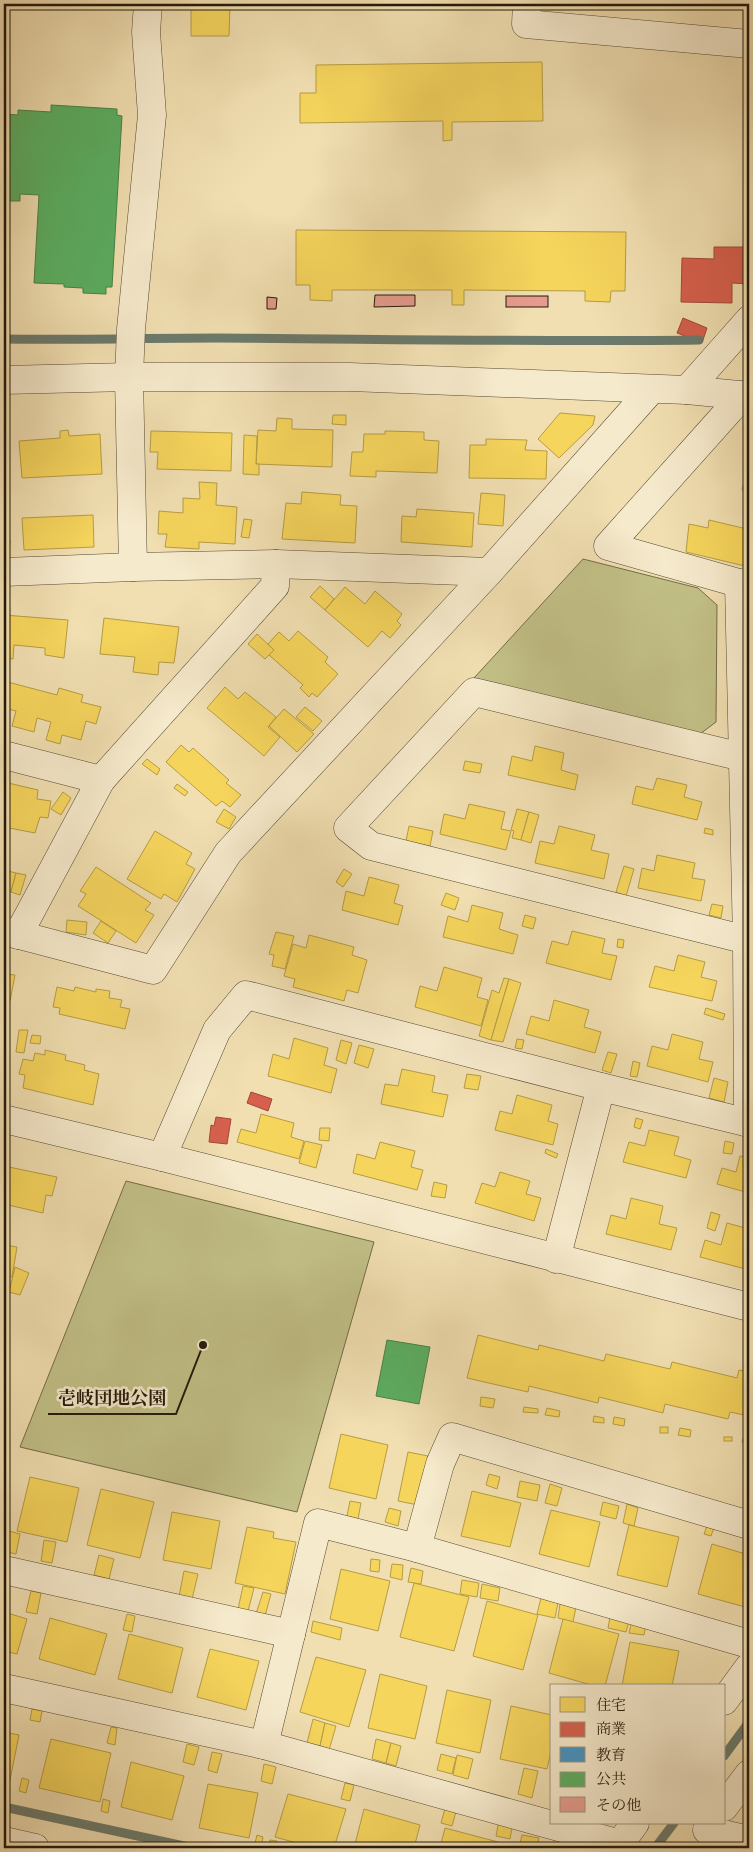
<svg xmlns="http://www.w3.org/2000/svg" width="753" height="1852" viewBox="0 0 753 1852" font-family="'Libre Caslon Text','Noto Serif JP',serif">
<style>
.green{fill:#c2c087;stroke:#726c49}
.homes{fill:#f6d55c;stroke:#b69c44}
.shops{fill:#d6604d;stroke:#a04a39}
.schools{fill:#4393c3;stroke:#396e8c}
.public{fill:#5aae61;stroke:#498147}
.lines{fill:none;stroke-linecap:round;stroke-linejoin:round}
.stream{stroke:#6b7a6c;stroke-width:9}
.building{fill:#e69b8e;stroke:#22180b}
.minor-casing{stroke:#564a34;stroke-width:29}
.minor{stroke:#f6eacc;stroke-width:28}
.leader{fill:none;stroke:#22180b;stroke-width:2}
.callout-dot{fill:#22180b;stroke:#f6eacc;stroke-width:2}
.callout-label{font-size:18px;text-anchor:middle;font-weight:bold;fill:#22180b;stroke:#f6eacc;stroke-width:5;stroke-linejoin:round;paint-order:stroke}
</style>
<rect width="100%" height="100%" fill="#f1dfb1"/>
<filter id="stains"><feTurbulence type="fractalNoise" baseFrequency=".004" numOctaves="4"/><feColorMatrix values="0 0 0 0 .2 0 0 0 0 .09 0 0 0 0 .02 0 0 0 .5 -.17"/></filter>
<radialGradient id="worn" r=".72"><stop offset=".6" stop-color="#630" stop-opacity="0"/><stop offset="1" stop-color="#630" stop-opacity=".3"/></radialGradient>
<g class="green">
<polygon points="583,559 698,588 717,605 716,722 700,734 474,678"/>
<polygon points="126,1181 374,1242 297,1512 20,1447"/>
</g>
<g class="homes">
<polygon points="191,4 230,4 229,36 191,36"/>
<polygon points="542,62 543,121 452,122 452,140 443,141 443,121 300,123 300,93 316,93 316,65"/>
<polygon points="296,230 626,232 625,291 611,291 610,302 585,301 585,291 464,290 464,305 452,305 452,290 332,290 332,301 310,300 310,285 296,285"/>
<polygon points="560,413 595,416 593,425 559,458 538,439"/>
<polygon points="333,415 346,415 346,425 332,424"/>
<polygon points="277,418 292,419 292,429 333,430 332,467 256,464 258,430 276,431"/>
<polygon points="68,430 69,436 100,434 102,474 22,478 19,441 60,438 60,431"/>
<polygon points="151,431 232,433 231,471 157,469 158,452 150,452"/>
<polygon points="385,431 424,432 424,440 439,441 437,473 376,471 376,477 350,476 352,452 363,452 364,434 385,434"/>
<polygon points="244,435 257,436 256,464 259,464 259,475 243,474"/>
<polygon points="486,439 527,440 525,450 547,451 546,479 469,478 470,445 486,445"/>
<polygon points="749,460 749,491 742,490"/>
<polygon points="199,482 217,483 216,505 237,507 235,544 199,542 199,549 165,547 167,534 158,534 159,511 183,513 183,498 200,499"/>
<polygon points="302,492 341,495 340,505 357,506 355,543 282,539 286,503 301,504"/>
<polygon points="481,493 505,495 503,526 478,524"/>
<polygon points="417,509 474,513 472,547 401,542 402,516 416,517"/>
<polygon points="93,515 94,547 24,550 22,518"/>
<polygon points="244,519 252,520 249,538 241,537"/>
<polygon points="709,520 747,529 745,538 749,539 749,567 686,552 689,524 708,528"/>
<polygon points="4,540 10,540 9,558 4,557"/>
<polygon points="320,586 334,599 325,610 310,597"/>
<polygon points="345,587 365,604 375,591 402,614 397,621 401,625 390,638 382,631 368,647 325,610"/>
<polygon points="4,615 68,620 64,658 45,655 45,648 14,645 13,659 4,658"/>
<polygon points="104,618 179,627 174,663 159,662 158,675 133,672 135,657 100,654"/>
<polygon points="298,631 328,657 325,662 338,674 317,697 312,693 309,697 300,688 303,685 269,655 274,650 268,644 279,632 289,641"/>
<polygon points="257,634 274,650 265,659 248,644"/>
<polygon points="4,681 57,695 59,688 83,695 81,702 101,707 96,724 86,721 81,740 62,735 60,744 46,740 51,722 37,718 34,732 12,726 16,711 4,708"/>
<polygon points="225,687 238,699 245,692 276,717 268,727 280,737 264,756 207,708"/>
<polygon points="305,707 322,721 313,731 296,717"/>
<polygon points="284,709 314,734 297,752 269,726"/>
<polygon points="181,745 189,752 193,748 229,780 226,783 241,795 230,807 222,801 216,806 166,762"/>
<polygon points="535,746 564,753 561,770 578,775 575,790 508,775 512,756 532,761"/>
<polygon points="147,759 160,769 157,775 142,764"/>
<polygon points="465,761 482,764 480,773 463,770"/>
<polygon points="657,778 687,785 684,797 702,802 697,820 632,804 636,786 653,790"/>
<polygon points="4,782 38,790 37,799 51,801 48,818 40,817 35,833 4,827"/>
<polygon points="177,784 188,792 185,796 174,788"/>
<polygon points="63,792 71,798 61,815 51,809"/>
<polygon points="469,804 505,812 501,829 511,831 506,850 440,834 444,814 465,819"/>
<polygon points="224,809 236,817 229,829 216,822"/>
<polygon points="517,809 529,812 521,840 512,838 514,831 511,830"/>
<polygon points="529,812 539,815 531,843 521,840"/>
<polygon points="409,826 433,831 430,846 406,841"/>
<polygon points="559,826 595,835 591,850 609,854 604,879 535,863 540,841 554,844"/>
<polygon points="705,828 713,830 713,835 704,833"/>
<polygon points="155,831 192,853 186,864 195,869 177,902 164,894 161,899 127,879"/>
<polygon points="657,855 695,863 692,878 705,880 701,901 638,888 642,868 654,871"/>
<polygon points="624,866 634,869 626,896 616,892"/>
<polygon points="96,867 151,903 145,910 154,915 136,943 78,906 86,894 80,891"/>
<polygon points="344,869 352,874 343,887 336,882"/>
<polygon points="4,870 16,873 11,892 4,892"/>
<polygon points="16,873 26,875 20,895 11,892"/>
<polygon points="369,877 399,885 394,903 403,906 398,925 342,910 346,891 364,896"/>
<polygon points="446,893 459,898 455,910 441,905"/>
<polygon points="712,904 723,906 721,918 709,915"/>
<polygon points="472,905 503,913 499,929 518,935 513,954 443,937 448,916 468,922"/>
<polygon points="525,915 536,918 533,929 522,926"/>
<polygon points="67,920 87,922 86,935 66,932"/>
<polygon points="101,921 116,931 108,943 93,933"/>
<polygon points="572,931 605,939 602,953 617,956 611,980 546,963 552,941 568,945"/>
<polygon points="276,932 294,936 285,969 272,966 274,955 269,954"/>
<polygon points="309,935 354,947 352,955 367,960 358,993 347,990 344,1001 293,987 295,979 284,976 293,944 306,948"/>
<polygon points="618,939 624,940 623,948 617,947"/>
<polygon points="678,955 705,962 701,977 717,981 712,1001 649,987 655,966 674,971"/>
<polygon points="444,967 482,978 477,997 488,1000 481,1026 415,1007 420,986 437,991"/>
<polygon points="4,974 15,975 10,1001 4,1000"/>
<polygon points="504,978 509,979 491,1040 479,1036 492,990 499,993"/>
<polygon points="509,979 521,983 503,1042 491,1040"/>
<polygon points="57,987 74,991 75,987 96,992 96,989 110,991 109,998 122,1000 120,1007 130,1009 125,1029 59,1014 60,1008 53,1007"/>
<polygon points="554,1000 589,1010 584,1027 601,1032 595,1053 526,1034 531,1016 549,1021"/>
<polygon points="706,1008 725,1014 723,1020 704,1014"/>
<polygon points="19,1030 28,1030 24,1053 16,1052"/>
<polygon points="672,1034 703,1042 699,1059 713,1062 708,1082 647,1066 652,1046 668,1050"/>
<polygon points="32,1035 41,1036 40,1044 30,1043"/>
<polygon points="294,1038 328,1048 324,1065 337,1069 331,1093 268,1076 273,1054 289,1059"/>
<polygon points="517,1039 524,1040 522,1049 515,1048"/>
<polygon points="341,1040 352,1043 346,1064 336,1060"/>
<polygon points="359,1045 374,1049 368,1068 354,1063"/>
<polygon points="45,1050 66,1055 65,1060 85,1065 84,1070 99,1074 93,1105 23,1088 25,1075 19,1074 23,1059 33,1061 35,1053 45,1055"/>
<polygon points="608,1052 617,1054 611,1073 602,1070"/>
<polygon points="633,1061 640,1063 637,1077 630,1076"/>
<polygon points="402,1069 435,1076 432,1092 448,1095 443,1117 381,1104 385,1084 398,1086"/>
<polygon points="467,1074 481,1076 478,1090 464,1088"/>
<polygon points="714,1078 728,1082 724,1102 709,1098"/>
<polygon points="517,1095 552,1105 548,1121 558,1124 553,1145 495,1130 500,1111 512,1114"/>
<polygon points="261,1114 294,1123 291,1137 304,1141 299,1159 237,1142 241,1129 256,1133"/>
<polygon points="636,1118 643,1120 640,1129 634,1127"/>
<polygon points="320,1128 330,1128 329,1141 319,1140"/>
<polygon points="649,1130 679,1137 674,1155 691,1160 686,1178 623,1162 629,1142 645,1146"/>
<polygon points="305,1141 322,1145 316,1168 299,1163"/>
<polygon points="725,1141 734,1143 732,1154 723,1153"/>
<polygon points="380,1142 415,1151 411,1167 423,1170 417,1190 353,1173 357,1154 375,1159"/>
<polygon points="546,1149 558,1154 556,1158 545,1153"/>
<polygon points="740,1156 749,1158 749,1193 717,1184 722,1168 736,1172"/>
<polygon points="4,1166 57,1177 52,1196 46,1195 43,1213 4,1204"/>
<polygon points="500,1172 530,1181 526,1194 541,1198 534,1221 475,1203 482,1183 495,1187"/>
<polygon points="434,1182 447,1185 445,1198 431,1196"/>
<polygon points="631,1198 663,1206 659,1224 677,1228 671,1250 606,1234 611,1215 626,1219"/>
<polygon points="711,1212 720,1215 715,1231 707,1228"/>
<polygon points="727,1223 749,1229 749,1270 700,1257 705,1240 721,1245"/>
<polygon points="4,1236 7,1236 5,1245 17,1247 12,1277 4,1275"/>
<polygon points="15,1267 29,1273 20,1295 9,1292"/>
<polygon points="478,1335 538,1350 539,1345 604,1361 606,1354 670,1369 672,1362 737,1378 739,1370 749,1372 749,1416 730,1412 728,1419 665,1404 663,1413 599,1397 598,1403 529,1386 528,1392 467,1378"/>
<polygon points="481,1397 495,1399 493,1408 480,1406"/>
<polygon points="524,1407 538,1409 538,1413 523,1412"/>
<polygon points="547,1408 560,1411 559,1417 545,1415"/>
<polygon points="594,1416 604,1418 604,1423 593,1422"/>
<polygon points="614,1417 625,1419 624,1426 613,1424"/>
<rect x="660" y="1427" width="8" height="6"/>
<polygon points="680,1428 691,1430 690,1437 678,1435"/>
<polygon points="341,1434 388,1445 376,1499 329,1488"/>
<rect x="724" y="1437" width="8" height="4"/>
<polygon points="743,1438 749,1439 749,1444 742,1442"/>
<polygon points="408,1452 428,1456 418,1505 398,1501"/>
<polygon points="489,1474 500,1477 497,1489 486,1485"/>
<polygon points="30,1477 79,1488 67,1542 17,1531"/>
<polygon points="520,1481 540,1485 537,1501 517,1497"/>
<polygon points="550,1484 562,1488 557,1506 545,1503"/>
<polygon points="101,1489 154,1502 140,1558 87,1545"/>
<polygon points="472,1491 521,1503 510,1547 461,1536"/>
<polygon points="350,1501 361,1503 358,1519 347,1516"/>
<polygon points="603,1502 619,1506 616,1519 600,1515"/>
<polygon points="627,1504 638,1508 634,1526 623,1523"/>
<polygon points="389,1508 401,1511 398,1526 385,1522"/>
<polygon points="551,1510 600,1522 589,1567 539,1554"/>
<polygon points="172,1512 220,1521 211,1569 163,1560"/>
<polygon points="629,1525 679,1537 667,1587 617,1575"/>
<polygon points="707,1526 714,1528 711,1536 704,1534"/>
<polygon points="247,1527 274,1532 273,1538 296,1542 285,1594 235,1583"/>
<polygon points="5,1530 20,1534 16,1554 4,1551"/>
<polygon points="44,1540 56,1542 52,1563 41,1561"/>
<polygon points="712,1544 749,1555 749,1593 745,1607 698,1594"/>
<polygon points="99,1555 114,1559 109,1579 94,1575"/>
<polygon points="371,1559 380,1560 379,1572 370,1571"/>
<polygon points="392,1564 403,1565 402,1580 390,1577"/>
<polygon points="411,1568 423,1571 421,1584 408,1582"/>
<polygon points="341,1569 390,1581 378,1631 330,1619"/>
<polygon points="184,1571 198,1574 192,1599 179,1596"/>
<polygon points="462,1580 479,1583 477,1597 460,1594"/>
<polygon points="414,1583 469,1597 454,1651 400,1637"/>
<polygon points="482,1584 500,1588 498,1601 480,1598"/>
<polygon points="243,1586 254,1588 248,1611 238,1609"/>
<polygon points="31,1591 41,1593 37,1614 26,1612"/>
<polygon points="263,1592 271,1594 265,1616 256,1614"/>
<polygon points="541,1598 558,1603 555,1618 537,1614"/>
<polygon points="487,1601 538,1615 523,1670 473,1656"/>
<polygon points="560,1604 576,1607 573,1622 558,1618"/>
<polygon points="4,1612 27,1619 17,1654 4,1651"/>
<polygon points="127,1614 135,1616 132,1632 123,1630"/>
<polygon points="610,1617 629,1621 626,1632 608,1628"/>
<polygon points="50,1618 107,1634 95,1675 39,1659"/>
<polygon points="563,1619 619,1634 605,1686 595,1686 549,1673"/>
<polygon points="632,1620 646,1624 644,1635 629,1633"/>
<polygon points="313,1621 342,1628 340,1640 311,1632"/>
<polygon points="129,1634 183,1648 172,1693 118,1679"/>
<polygon points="630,1642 679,1651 672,1686 622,1686"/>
<polygon points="210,1649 259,1661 246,1710 197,1697"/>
<polygon points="316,1657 366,1670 349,1727 300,1712"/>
<polygon points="380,1674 427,1686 415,1739 368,1728"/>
<polygon points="447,1690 491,1700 480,1753 436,1743"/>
<polygon points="511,1706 552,1715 552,1747 547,1769 500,1759"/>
<polygon points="32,1709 42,1711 40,1722 30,1720"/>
<polygon points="313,1719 325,1723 320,1746 307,1743"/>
<polygon points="325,1723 336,1726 329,1750 320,1746"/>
<polygon points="111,1727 117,1728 115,1745 107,1743"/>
<polygon points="4,1732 19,1735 10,1780 4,1779"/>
<polygon points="51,1739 111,1753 100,1802 39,1788"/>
<polygon points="376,1739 391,1743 386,1763 372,1759"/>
<polygon points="391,1743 401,1746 396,1766 386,1763"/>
<polygon points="187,1744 199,1747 194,1765 183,1762"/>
<polygon points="212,1752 222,1754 217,1773 208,1770"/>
<polygon points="441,1754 456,1758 452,1774 437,1770"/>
<polygon points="457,1755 473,1759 468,1779 453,1775"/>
<polygon points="131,1762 184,1776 172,1820 121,1807"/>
<polygon points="264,1764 276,1767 272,1784 261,1781"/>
<polygon points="524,1768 538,1771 532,1798 518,1794"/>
<polygon points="22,1778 29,1780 26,1793 19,1791"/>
<polygon points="345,1783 354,1785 350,1801 341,1799"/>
<polygon points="208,1784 258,1793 249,1838 199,1828"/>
<polygon points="288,1794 346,1809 334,1848 315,1848 275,1837"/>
<polygon points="103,1799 110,1801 108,1813 101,1811"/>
<polygon points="446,1805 457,1808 452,1826 441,1823"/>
<polygon points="364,1809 420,1825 414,1848 354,1848"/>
<polygon points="499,1820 513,1823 510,1839 496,1836"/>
<polygon points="445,1828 498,1842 496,1848 440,1848"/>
<polygon points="257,1835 263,1837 261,1848 254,1847"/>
<polygon points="522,1835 539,1838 538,1842 547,1844 546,1848 519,1848"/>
<polygon points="270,1840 277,1841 275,1848 268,1848"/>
</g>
<g class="shops">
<polygon points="714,247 749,247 749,284 732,283 732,303 681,302 682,258 714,259"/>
<polygon points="683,318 707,328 702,343 677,333"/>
<polygon points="251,1092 272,1099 268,1111 247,1103"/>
<polygon points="216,1117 231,1119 227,1144 209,1142 211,1125 214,1126"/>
</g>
<polygon class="schools" points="747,5 749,5 749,16 745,15"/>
<g class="public">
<polygon points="51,105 117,109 117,115 122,116 112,287 106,287 106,294 83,293 83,288 64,287 64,284 34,283 39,195 20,194 20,201 4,201 4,114 18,115 18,110 51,112"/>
<polygon points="387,1340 430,1347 419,1404 376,1396"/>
</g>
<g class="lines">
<g class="stream">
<path d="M4,339C76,340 147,338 219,338C379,339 539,342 699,340"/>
<polyline points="724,1756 749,1722"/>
<polyline points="4,1807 193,1848"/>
<polyline points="655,1848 674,1823"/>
</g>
</g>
<g class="building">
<polygon points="375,295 415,295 415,306 374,307"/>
<rect x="506" y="296" width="42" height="11"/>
<polygon points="267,297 277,298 276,309 267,309"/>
</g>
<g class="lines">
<defs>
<g id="minor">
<polyline points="527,4 526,24 749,44"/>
<polyline points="4,380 129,377 350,377 687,390 749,396"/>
<polyline points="687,390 749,320"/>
<polyline points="743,395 608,546 749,586"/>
<polyline points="133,567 129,377 131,329 152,115 146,32 148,4"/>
<polyline points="4,572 133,567 276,564 489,572"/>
<polyline points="739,583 747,940 748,1123"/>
<polyline points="4,755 101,780"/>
<polyline points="742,757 474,692 348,828 371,846 747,940"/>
<polyline points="4,931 153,970 228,853 489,572 651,390"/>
<polyline points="18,935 101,780 275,586 276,564"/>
<polyline points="4,1119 162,1157 749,1307"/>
<polyline points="162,1157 217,1030 246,995 601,1087 749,1123"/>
<polyline points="556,1259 601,1087"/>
<polyline points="417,1548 440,1464 452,1437 749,1525"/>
<polyline points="4,1570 291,1634"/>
<polyline points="4,1688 264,1745 620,1844"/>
<polyline points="724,1701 749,1667"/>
<polyline points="264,1745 318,1523 417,1548 749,1644"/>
<polyline points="724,1807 749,1774"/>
<polyline points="712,1823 707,1830 749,1840"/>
<polyline points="4,1841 35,1848"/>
<polyline points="617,1848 635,1823"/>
</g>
</defs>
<use href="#minor" class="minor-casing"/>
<use href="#minor" class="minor"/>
</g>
<path class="leader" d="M203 1345L176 1414H48"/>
<circle class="callout-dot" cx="203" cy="1345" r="5"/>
<g class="callout-label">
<text x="112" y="1404">壱岐団地公園</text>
</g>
<rect width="753" height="1852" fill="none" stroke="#f1dfb1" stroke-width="20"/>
<rect x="5" y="5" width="743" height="1842" fill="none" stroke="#22180b" stroke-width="2.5"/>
<rect x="10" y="10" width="733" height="1832" fill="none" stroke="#22180b"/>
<rect x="550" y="1684" width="175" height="140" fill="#f6eacc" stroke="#a1967f"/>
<rect x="560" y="1697" width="25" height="15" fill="#f6d55c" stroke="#a1967f"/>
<text x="596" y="1710" font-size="15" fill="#22180b">住宅</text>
<rect x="560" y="1722" width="25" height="15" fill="#d6604d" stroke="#a1967f"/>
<text x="596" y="1734" font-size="15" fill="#22180b">商業</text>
<rect x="560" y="1747" width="25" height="15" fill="#4393c3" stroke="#a1967f"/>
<text x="596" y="1760" font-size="15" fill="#22180b">教育</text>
<rect x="560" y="1772" width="25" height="15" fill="#5aae61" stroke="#a1967f"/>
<text x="596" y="1784" font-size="15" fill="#22180b">公共</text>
<rect x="560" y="1797" width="25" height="15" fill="#e69b8e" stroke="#a1967f"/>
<text x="596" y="1810" font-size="15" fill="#22180b">その他</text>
<rect width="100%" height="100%" filter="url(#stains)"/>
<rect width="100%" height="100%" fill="url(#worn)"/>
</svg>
